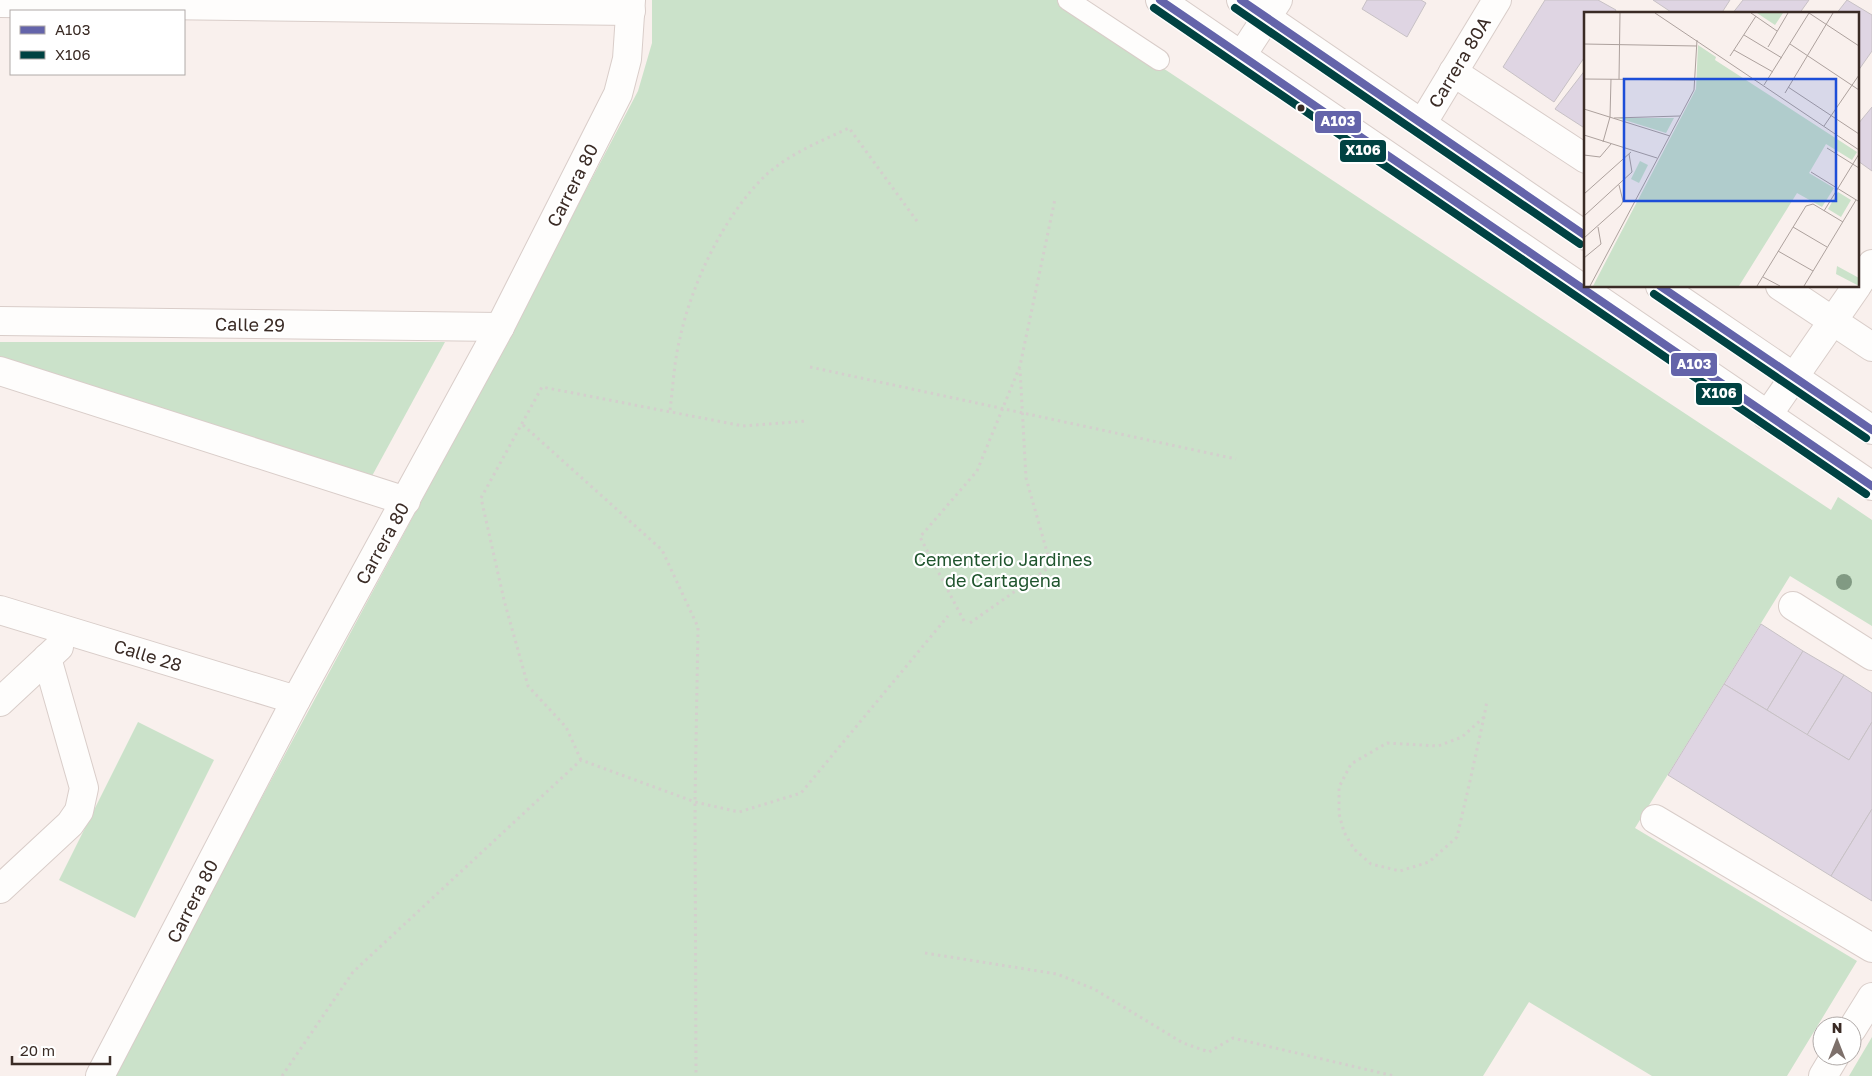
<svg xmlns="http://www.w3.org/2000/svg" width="1872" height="1076" viewBox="0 0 1872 1076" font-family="'Golos Text',sans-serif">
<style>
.green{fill:#cbe2ca}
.building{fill:#dfd5e3;stroke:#c7c1c5}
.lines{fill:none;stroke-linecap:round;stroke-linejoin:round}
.service-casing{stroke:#d9cdc9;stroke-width:22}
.minor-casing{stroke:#d9cdc9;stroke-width:30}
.tertiary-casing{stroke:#d9cdc9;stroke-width:30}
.trunk-casing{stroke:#d9cdc9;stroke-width:30}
.path{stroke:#d4cfcd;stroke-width:3;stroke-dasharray:2.5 4;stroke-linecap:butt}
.service{stroke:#fefdfc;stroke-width:20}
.minor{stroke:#fefdfc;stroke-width:28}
.tertiary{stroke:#fefdfc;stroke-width:28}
.trunk{stroke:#fefdfc;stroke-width:28}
.bus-1-casing{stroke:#fff;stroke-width:11}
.bus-2-casing{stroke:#fff;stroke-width:11}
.bus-1{stroke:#6464aa;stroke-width:8}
.bus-2{stroke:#004242;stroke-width:8}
.tree{fill:#819a83}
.bus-dot{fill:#3a2b25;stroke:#fff;stroke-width:2}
.labels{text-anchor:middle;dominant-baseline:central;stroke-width:4.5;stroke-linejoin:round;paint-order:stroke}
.street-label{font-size:18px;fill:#3a2b25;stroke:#fff}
.park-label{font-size:18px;fill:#1f542d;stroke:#fff}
.inset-road{fill:none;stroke:#ada19d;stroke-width:1}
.view{fill:#1d4ed8;fill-opacity:0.15;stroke:#1d4ed8;stroke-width:2.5}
.inset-edge{fill:none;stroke:#3a2b25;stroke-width:2.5}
.line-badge{stroke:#fff;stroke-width:2}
.badge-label{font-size:14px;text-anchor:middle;font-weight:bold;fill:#fff}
</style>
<rect width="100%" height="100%" fill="#f9f0ed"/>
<g class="green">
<polygon points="652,0 1060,0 1831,510 1838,497 1872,520 1872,626 1790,576 1635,828 1857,961 1787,1076 1652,1076 1529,1002 1483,1076 112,1076 458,433 638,91 652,43"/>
<polygon points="0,342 445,342 372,476 0,358"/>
<polygon points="138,722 214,760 135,918 59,880"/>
<polygon points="1872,1037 1872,1076 1849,1076"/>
</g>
<g class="building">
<polygon points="1367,0 1421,0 1426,3 1407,37 1362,9"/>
<polygon points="1545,0 1598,0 1616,10 1614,14 1586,14 1586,55 1554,102 1503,67"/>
<polygon points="1653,0 1730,0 1721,14 1674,14"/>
<polygon points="1743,0 1809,0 1799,14 1732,14"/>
<polygon points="1847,0 1872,15 1872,51 1858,71 1858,14 1836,14"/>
<polygon points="1586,69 1586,129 1555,109"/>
<polygon points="1872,107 1872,171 1858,161 1858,124"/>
<polygon points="1761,624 1803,651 1767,710 1724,684"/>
<polygon points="1803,651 1844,675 1807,735 1767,710"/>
<polygon points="1844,675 1872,693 1872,722 1849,760 1807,735"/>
<polygon points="1724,684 1849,760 1872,722 1872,809 1831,876 1668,775"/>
<polygon points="1872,809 1872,901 1831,876"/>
</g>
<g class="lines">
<defs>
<polyline id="service" points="1068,0 1159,60"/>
<g id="minor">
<polyline points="0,3 631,11"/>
<polyline points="1242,55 1278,0"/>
<polyline points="1453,72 1586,159"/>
<polyline points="1422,124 1497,0"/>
<polyline points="1858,284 1872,264"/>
<polyline points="1780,286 1872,347"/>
<polyline points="0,321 500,327"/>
<polyline points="0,371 406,501"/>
<polyline points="1767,416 1857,286"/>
<polyline points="1793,606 1872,656"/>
<polyline points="0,610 296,700"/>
<polyline points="0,702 59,647"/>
<polyline points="1655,819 1872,948"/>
<polyline points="0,889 70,824 79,811 84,788 47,658"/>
<polyline points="1852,1029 1872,997"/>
<polyline points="1823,1076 1835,1056"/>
</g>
<polyline id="tertiary" points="100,1076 296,700 500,327 618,94 627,59 631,0"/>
<g id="trunk">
<polyline points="1160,0 1872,486"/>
<polyline points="1241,0 1586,236"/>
<polyline points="1660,286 1872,430"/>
</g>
</defs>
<use href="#service" class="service-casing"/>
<use href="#minor" class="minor-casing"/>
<use href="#tertiary" class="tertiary-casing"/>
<use href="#trunk" class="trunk-casing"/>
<g class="path">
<polyline points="810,367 1236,459"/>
<path d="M670,410C673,387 674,362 680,338C692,283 724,215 766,175C789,154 821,141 849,128L919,224"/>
<polyline points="523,425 662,550 698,627 695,802 696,1076"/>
<polyline points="964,621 920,537 977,471 1020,366 1055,199"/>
<polyline points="970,623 1051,566 1026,478 1020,369"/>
<polyline points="1484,717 1462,737 1438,746 1387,743 1351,764 1339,787 1339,814 1344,832 1354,849 1371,864 1400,871 1429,862 1457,837 1470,781 1484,717 1487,701"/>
<polyline points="581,760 566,727 528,686 504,600 481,498 542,387 743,426 806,421"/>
<polyline points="925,953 1057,974 1094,989 1183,1043 1209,1052 1233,1038 1394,1076"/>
<polyline points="282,1076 353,972 581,760 695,802 739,812 801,793 948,616"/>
</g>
<use href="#service" class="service"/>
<use href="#minor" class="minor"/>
<use href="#tertiary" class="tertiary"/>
<use href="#trunk" class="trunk"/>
<defs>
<g id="bus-1">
<polyline points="1160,0 1872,486"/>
<polyline points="1241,0 1586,236"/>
<polyline points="1660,286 1872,430"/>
</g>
<g id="bus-2">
<polyline points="1154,8 1866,494"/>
<polyline points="1235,8 1580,244"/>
<polyline points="1654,294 1866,438"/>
</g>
</defs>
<use href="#bus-1" class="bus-1-casing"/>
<use href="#bus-2" class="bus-2-casing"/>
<use href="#bus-1" class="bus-1"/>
<use href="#bus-2" class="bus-2"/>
</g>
<circle class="tree" cx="1844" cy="582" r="8"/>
<circle class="bus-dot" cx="1301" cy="108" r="4.5"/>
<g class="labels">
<g class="street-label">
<text transform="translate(1459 62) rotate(-59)">Carrera 80A</text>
<text transform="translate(572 185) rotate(-63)">Carrera 80</text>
<text transform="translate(250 324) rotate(1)">Calle 29</text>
<text transform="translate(382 543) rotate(-61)">Carrera 80</text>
<text transform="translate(148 655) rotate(17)">Calle 28</text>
<text transform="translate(192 901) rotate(-63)">Carrera 80</text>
</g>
<g class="park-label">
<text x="1003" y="559">Cementerio Jardines<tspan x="1003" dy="21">de Cartagena</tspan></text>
</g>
</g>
<g transform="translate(1584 12)">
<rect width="275" height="275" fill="#f9f0ed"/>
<path d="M173,1H199L191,13ZM114,33L132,45L131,48L273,140L268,148L242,132L225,161L250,176L238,195L213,181L155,274H9L112,77ZM34,106H90L82,121ZM56,149L64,153L55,171L47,167ZM254,180L267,188L257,205L244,197ZM253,254L275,266V274L252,262Z" fill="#cbe2ca"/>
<path class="inset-road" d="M71,1L275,138M167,1L193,19M225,1L275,34M160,23L198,46M0,32L113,34M206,32L275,78M184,35L204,1M150,38L189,60M146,44L172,4M0,67L111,68M35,67L36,1M180,73L225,1M204,75L275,122M201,81L249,1M0,97L86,124M30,106L96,104M240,114L275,63M0,123L73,146M19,130L26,105L27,67M243,136L275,156M0,143L16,145L27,132M227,160L274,189M0,182L47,140M240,199L275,142M0,204L48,160L45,142M209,215L243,235M0,226L37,193L39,189L35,173M194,239L229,259M0,246L17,232L14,215M179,265L196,274M6,274L110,78L113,28M173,274L222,194L229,192L259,210M220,274L272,188"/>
<path class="view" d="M40,67H252V189H40Z"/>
<rect width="275" height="275" class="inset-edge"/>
</g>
<g class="line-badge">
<rect x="1314" y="110" width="48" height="24" rx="5" fill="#6464aa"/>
<rect x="1339" y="139" width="48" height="24" rx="5" fill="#004242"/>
<rect x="1670" y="352" width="48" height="25" rx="5" fill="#6464aa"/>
<rect x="1695" y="382" width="48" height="24" rx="5" fill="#004242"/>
</g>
<g class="badge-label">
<text x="1338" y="126">A103</text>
<text x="1363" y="155">X106</text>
<text x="1694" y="369">A103</text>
<text x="1719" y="398">X106</text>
</g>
<rect x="10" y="10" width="175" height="65" fill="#ffffff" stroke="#b0aaa8"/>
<rect x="20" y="26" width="25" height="8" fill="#6464aa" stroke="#b0aaa8"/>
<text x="55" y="35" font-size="15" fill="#3a2b25">A103</text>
<rect x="20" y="51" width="25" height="8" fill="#004242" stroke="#b0aaa8"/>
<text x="55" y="60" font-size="15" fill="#3a2b25">X106</text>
<g transform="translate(1837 1041)"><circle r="24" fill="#ffffff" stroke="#b0aaa8"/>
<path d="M0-4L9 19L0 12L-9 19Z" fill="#7d706b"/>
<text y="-8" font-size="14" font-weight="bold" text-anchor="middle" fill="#3a2b25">N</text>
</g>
<path d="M12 1056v8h98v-8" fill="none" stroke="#3a2b25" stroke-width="2.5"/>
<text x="20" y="1056" font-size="15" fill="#3a2b25" stroke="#ffffff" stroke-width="4" paint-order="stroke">20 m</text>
</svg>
